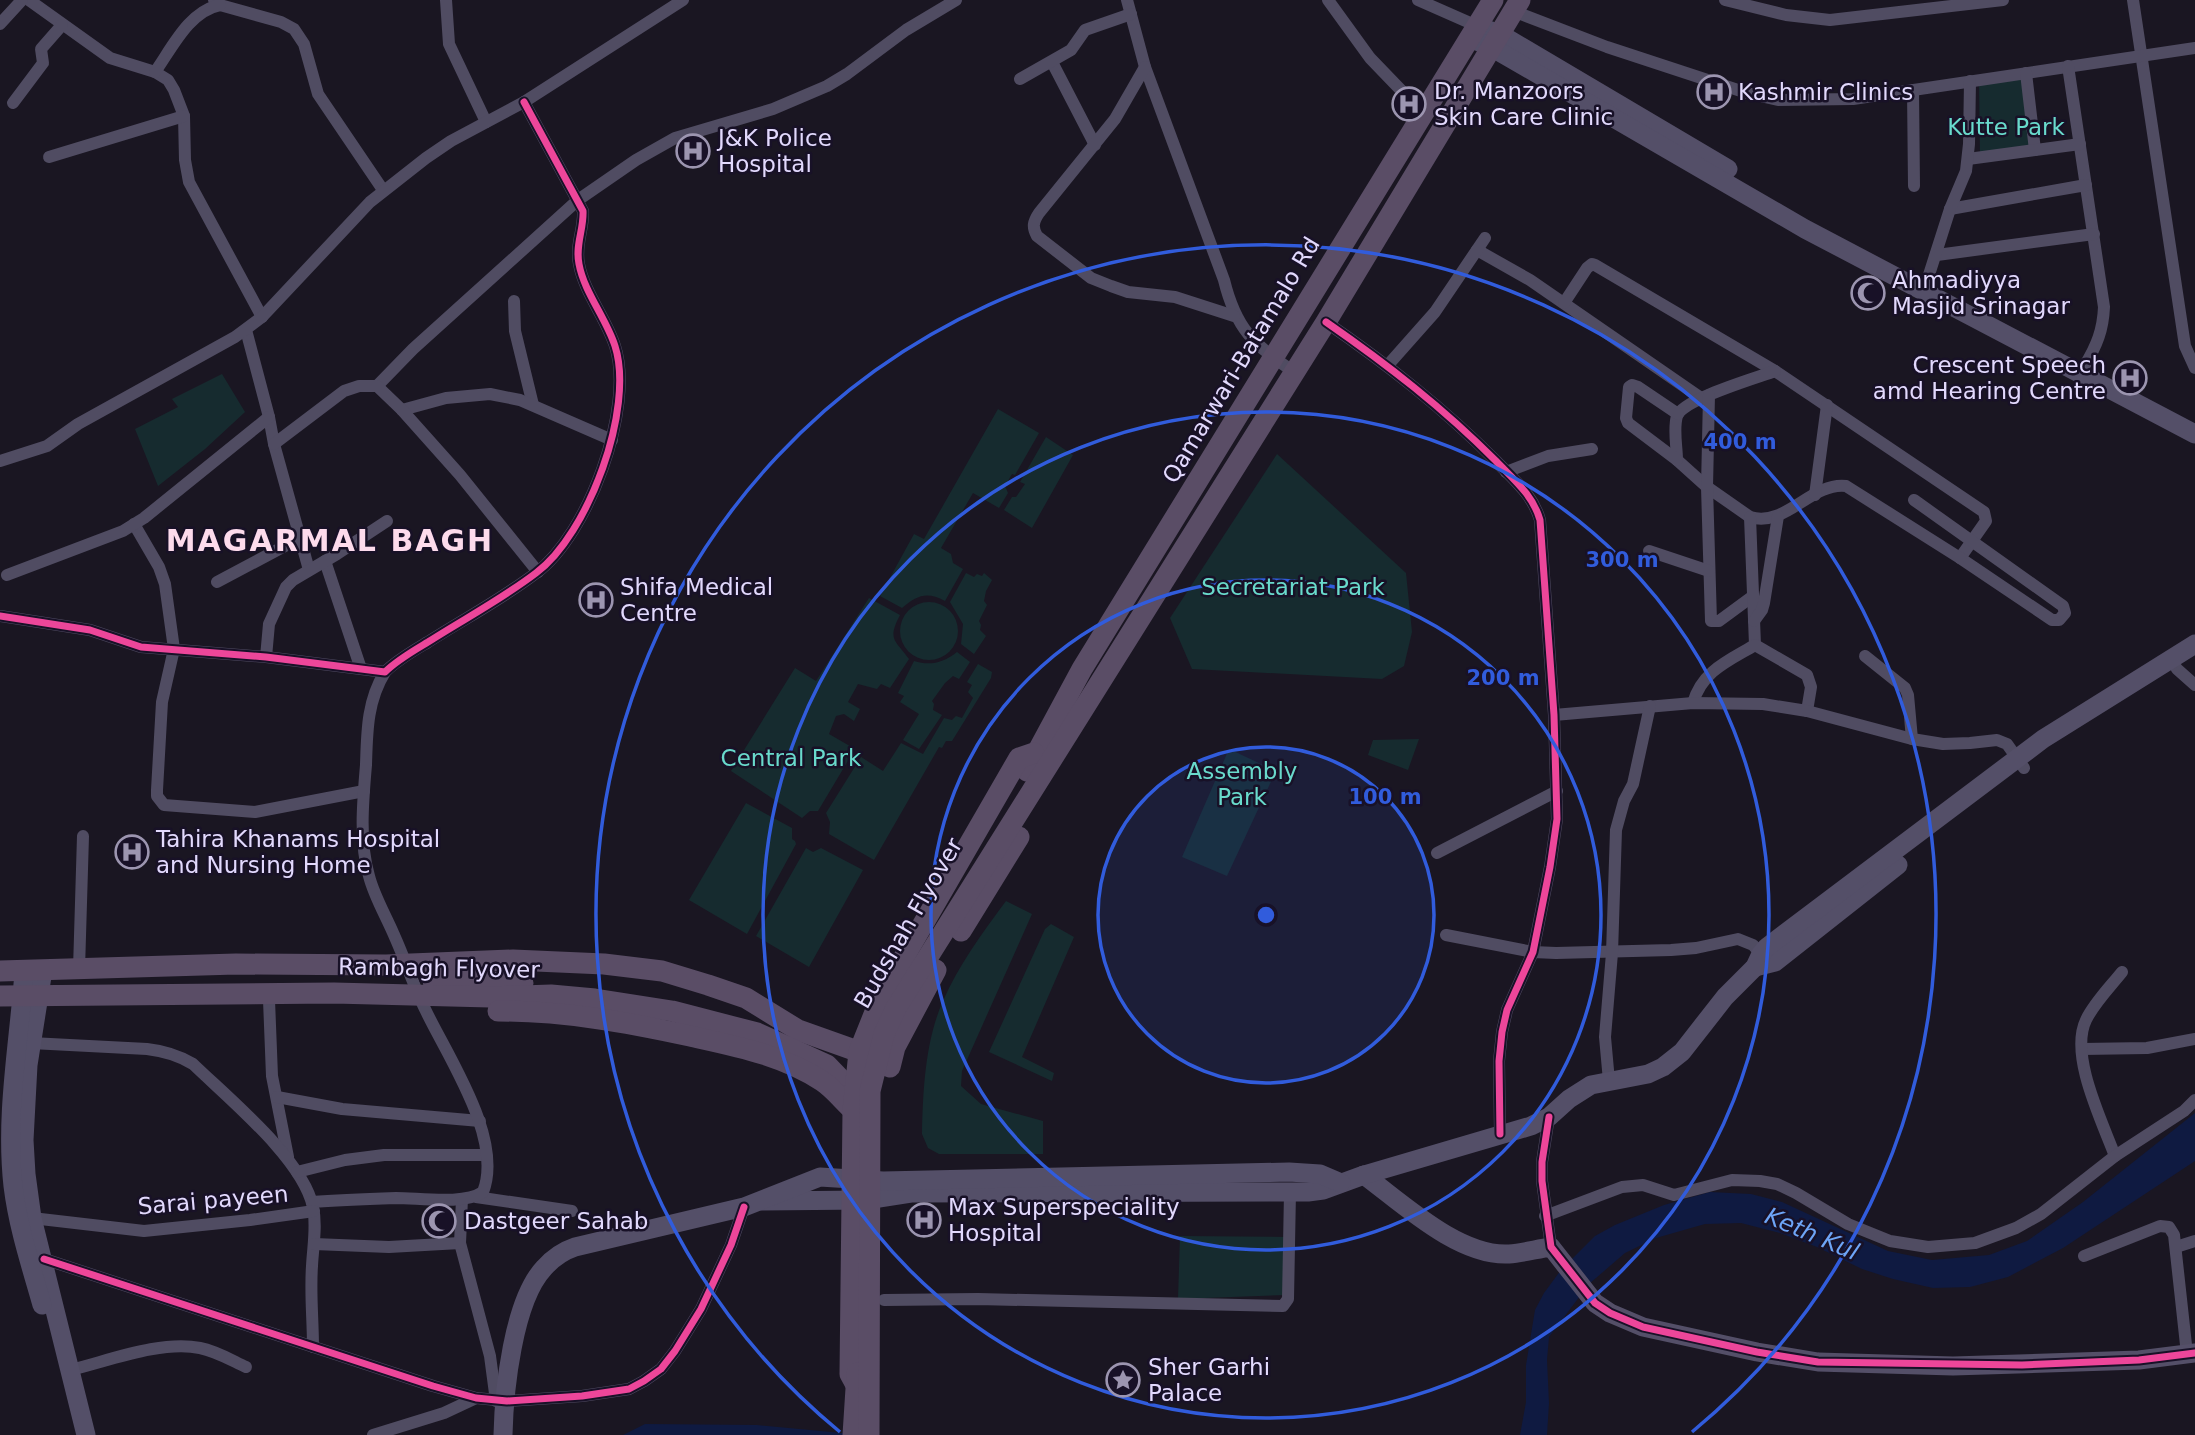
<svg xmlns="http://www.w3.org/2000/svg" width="2195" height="1435" viewBox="0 0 2195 1435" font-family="'DejaVu Sans',sans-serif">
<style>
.green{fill:#162b2f}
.water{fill:#0f1a41}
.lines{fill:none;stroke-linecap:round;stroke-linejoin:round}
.street{stroke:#504c62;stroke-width:12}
.secondary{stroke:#544f68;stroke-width:19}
.primary{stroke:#5a4d66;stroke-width:21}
.cycleway-casing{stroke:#181127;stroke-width:11}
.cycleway{stroke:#ed469a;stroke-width:7}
.ring{fill:none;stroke:#315cdc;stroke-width:3.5}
.labels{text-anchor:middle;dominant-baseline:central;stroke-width:5;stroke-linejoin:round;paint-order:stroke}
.poi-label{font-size:23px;fill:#e2d9fd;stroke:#181127;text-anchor:start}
.park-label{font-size:23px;fill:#69dacc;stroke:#181127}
.street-label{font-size:23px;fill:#e2d9fd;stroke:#181127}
.water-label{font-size:24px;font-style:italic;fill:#6ea5f7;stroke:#181127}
.district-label{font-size:30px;font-weight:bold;letter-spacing:2px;fill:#fddbec;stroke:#181127}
.centre{fill:#315cdc;stroke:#181127;stroke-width:3.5}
.ring-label{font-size:21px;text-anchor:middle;font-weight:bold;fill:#315cdc;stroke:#181127;stroke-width:5;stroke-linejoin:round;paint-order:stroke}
</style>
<rect width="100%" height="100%" fill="#1a1622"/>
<g class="green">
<polygon points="2026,73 2035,150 1980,157 1979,80"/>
<polygon points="222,374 245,412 205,449 158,486 135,429 178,407 172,399"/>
<path d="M998,409L1039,433L1015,475L1012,474L1005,486L1008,493L999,508L973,493L941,548L951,554L953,563L963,569L945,601C927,591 917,595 902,608L880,596L914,534L924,539Z"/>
<polygon points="1046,437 1073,455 1032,528 1004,510 1012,497 1016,497 1025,484 1020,482"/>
<polygon points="1277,454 1406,573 1412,632 1404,666 1382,679 1192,669 1170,618"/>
<polygon points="966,573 974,577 977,574 982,576 984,573 992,580 986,591 984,601 987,605 979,621 981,625 980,630 986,636 974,654 961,644 963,624 950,602"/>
<path d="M869,598L900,615C887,640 895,640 909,659L890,688L881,684L877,689L858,684L848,702L860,709L854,721L844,714L836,716L829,734L855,749L818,811H810L802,818L731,771L795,668L816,681Z"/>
<circle cx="929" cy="631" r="29"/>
<path d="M957,652L970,662L959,679L953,676L945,683L932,701L934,704L933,710L942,715L919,749L903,740L919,714L900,702L904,696L898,693L914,661C930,666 943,663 957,652Z"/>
<polygon points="978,664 992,672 991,678 952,741 946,741 942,748 939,747 874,860 829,834 830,822 826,813 861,757 883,771 901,743 923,754 944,718 952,720 956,716 962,718 973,698 968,692 972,685 967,682"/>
<polygon points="1419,739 1408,770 1368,755 1373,740"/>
<polygon points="1229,749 1276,771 1227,876 1182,857"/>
<polygon points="746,803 792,828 792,839 795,841 796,844 747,934 689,900"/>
<polygon points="806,848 813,852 821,848 863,870 809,967 756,936"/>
<path d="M1006,901L1032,914L962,1071L961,1086L981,1104L1043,1121V1154H939L928,1148L922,1134C923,1091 925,1041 943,1001C958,966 983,932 1006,901Z"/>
<polygon points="1051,924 1074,937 1022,1057 1054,1073 1052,1081 989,1052 1045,929"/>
<polygon points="1180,1236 1289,1237 1286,1295 1178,1299"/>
</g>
<g class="water">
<polygon points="2195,1113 2195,1161 2063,1248 2008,1277 1970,1287 1933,1288 1893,1279 1862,1269 1817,1247 1780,1233 1741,1223 1705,1224 1656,1238 1625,1253 1589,1284 1549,1337 1547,1360 1549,1403 1547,1435 1520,1435 1526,1402 1526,1365 1535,1310 1544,1293 1561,1270 1595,1236 1615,1225 1664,1205 1710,1192 1751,1194 1782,1202 1888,1251 1932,1260 1989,1255 2027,1241 2083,1202"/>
<polygon points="645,1424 757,1425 863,1435 623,1435"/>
</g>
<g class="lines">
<g class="street">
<polyline points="29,0 110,58 155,72 168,80 174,90 184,116 185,160 189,182 262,317"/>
<polyline points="214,0 220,5 281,22 294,29 304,44 318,94 383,190"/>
<polyline points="446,0 449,44 486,122"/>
<path d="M1127,0L1145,67L1224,280C1236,329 1253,344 1294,372"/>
<polyline points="1328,0 1370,58 1423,113"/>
<polyline points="1418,0 1477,26"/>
<polyline points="1725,0 1786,15 1830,20 2003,0"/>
<polyline points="2133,0 2185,346 2195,368"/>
<polyline points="1513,11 1607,47 1747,93 1778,100 1853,99 2195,48"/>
<polyline points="0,24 22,0"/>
<polyline points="1052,62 1095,145"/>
<path d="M2068,66L2104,307C2103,330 2097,345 2085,365"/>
<path d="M1145,67L1115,119L1039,213C1033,222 1032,227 1037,236L1091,278L1111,286L1128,292L1175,297L1234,316"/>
<path d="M155,72C172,48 189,11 220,5"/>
<polyline points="2026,73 2035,150"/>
<polyline points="1020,79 1071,50 1085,30 1131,14"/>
<polyline points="1913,90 1914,186"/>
<polyline points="13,103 43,63 41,49 62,25"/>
<polyline points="49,157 184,116"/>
<polyline points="1968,159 2080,144"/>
<polyline points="1950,209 2086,185"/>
<polyline points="1477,250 1530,280 1701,398"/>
<polyline points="1937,255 2094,234"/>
<polyline points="1927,281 1950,209 1966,171 1969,144 1970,81"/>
<polyline points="514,301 515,331 533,405"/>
<polyline points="1564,303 1587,268 1592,264 1595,265 1775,371 1984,512 1986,521 1960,558"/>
<path d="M1326,322C1388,365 1442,407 1496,461C1514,480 1533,495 1540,520L1554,715L1557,819L1550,867L1533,952L1507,1010L1502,1032L1499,1061L1500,1134"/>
<polyline points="246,330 269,417 274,444 309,570"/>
<polyline points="1388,365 1435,312 1485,238"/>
<path d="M1775,371C1756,378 1683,399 1677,416C1673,429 1677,447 1677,460L1707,487L1750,517C1786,528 1811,482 1846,486L1960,558L2052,620H2059L2065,613L2063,606L1914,500"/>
<polyline points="377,386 413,349 578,200 636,160 675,138 773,109 827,86 847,74 906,30 956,0"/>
<polyline points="1709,395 1707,487 1711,621 1719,621 1753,596"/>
<polyline points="402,410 446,398 490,394 520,400 612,440"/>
<polyline points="274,444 344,391 359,386 377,386 402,410 460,475 538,572"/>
<polyline points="1677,460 1628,423 1626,418 1629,387 1632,385 1638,387 1678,414"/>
<polyline points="0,461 47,446 78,424 235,337 262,317 370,202 426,158 451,141 524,102 683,0"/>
<polyline points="1506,472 1548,456 1592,449"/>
<polyline points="1815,495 1827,405"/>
<polyline points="1750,517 1755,645"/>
<polyline points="134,524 159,567 165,584 174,649 162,702 157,790 157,796 164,805 255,812 364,791"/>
<polyline points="1649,551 1709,571"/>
<polyline points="325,561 361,669"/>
<polyline points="7,575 123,531 144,518 269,417"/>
<polyline points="217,582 300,538"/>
<path d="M0,616L90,630L141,647L266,657L385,672C397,660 413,651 428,642C464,619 502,599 536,573C588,535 635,408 615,346C606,318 584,292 579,264C575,245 584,229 583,211L524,102"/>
<polyline points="1754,621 1762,610 1764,603 1778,516"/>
<polyline points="1865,656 1905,688 1908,695 1912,739"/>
<polyline points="266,657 269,624 286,587 293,580 337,554 387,521"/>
<polyline points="2171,659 2177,669 2195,685"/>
<path d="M1693,703C1702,671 1728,661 1755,645L1807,675L1811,687L1807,711"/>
<polyline points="1554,715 1693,703 1763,704 1807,711 1912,739 1943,744 1970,743 1997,740 2007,744 2024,768"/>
<polyline points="1437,853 1557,791"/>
<polyline points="1446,935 1533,952 1556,953 1671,950 1696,948 1738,939 1753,945 1761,954"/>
<polyline points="79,969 83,836"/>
<polyline points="269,1000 272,1076 288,1157"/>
<path d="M31,1043L147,1049C165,1051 178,1055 193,1064C228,1098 303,1159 313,1207C317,1226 313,1246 312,1266C310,1293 313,1320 313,1347"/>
<polyline points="2082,1049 2147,1048 2195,1039"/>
<polyline points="1609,1081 1605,1037 1612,953 1616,830 1624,801 1633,784 1650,706"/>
<polyline points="277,1097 342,1109 480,1121"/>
<polyline points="1549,1117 1542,1162 1542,1181 1551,1247"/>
<path d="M2115,1156C2102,1121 2069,1055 2086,1020C2094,1003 2110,987 2122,972"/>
<polyline points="297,1172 345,1160 384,1155 486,1155"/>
<polyline points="476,1197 572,1211"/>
<polyline points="462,1199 460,1243 490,1356 496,1401"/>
<path d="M312,1202C340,1200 368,1199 396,1198C420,1198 464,1205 483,1192C504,1138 447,1056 425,1009C413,985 405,959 394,935C386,916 374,896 369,876C359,842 363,800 366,765C367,732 367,701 385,672"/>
<polyline points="1545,1216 1622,1187 1643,1185 1674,1195 1732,1180 1760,1181 1777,1184 1796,1193 1848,1224 1890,1241 1928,1247 1975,1243 2016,1228 2041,1214 2115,1156 2184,1111 2195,1100"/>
<polyline points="32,1218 144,1231 250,1220 314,1211"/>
<polyline points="314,1244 389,1247 460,1243"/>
<polyline points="2176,1247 2195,1241"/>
<polyline points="2084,1256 2160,1226 2169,1227 2174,1235 2187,1354"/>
<polyline points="44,1259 433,1386 476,1398 507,1401 582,1396 629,1389 644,1381 661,1369 675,1351 701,1309 731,1245 744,1207"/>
<polyline points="884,1300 978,1299 1283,1306 1288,1299 1290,1192"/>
<path d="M70,1370C108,1361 161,1340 200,1348C216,1351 231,1360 246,1367"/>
<polyline points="373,1435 444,1413 476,1398"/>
</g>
<g class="secondary">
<polyline points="1485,29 1498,33 1728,169"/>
<polyline points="1470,38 1491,47 1805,229 2195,434"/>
<polyline points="1755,967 1775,962 1898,865"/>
<polyline points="43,970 28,1065 24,1140 26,1174 32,1218 86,1435"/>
<path d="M24,972C19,1043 5,1114 13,1186C18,1227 31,1266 42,1305"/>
<path d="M1364,1175C1402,1203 1459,1257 1509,1254C1523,1253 1537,1249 1551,1247L1595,1303L1610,1313L1643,1327L1757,1352L1818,1362L1953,1366L2139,1360L2195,1353"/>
<polyline points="762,1201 866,1200 911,1193 1308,1192 1323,1190 1364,1175 1531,1126 1549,1117 1569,1099 1591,1085 1648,1074 1663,1067 1682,1052 1725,997 1755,967 1761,954 1767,947 2043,739 2195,644"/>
<path d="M503,1435C504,1391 513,1301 544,1268C552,1259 563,1251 575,1247L744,1207L820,1177L883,1181L1289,1172L1320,1174L1341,1183"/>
</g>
<g class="primary">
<polyline points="1027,771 1082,669 1493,0"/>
<polyline points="961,931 1019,837"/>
<polyline points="0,971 236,964 386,965 513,960 604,964 662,971 708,985 746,998 798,1030 888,1062"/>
<polyline points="433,981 523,983"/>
<polyline points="0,996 334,993 490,997 551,995 595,999 672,1011 757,1033 827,1065 855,1094"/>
<path d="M498,1011C564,1011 626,1022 690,1036C735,1046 783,1055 822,1081C833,1088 843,1101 853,1110"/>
<polyline points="890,1067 895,1047 936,970"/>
<polyline points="856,1385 850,1374 853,1110 859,1052 881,997 1019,758 1034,753"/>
<polyline points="853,1435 857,1373"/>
<polyline points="869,1435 870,1091 884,1034 896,1008 1326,322 1520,0"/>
</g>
<defs>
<g id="cycleway">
<path d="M1326,322C1388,365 1442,407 1496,461C1514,480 1533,495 1540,520L1554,715L1557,819L1550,867L1533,952L1507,1010L1502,1032L1499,1061L1500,1134"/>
<path d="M0,616L90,630L141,647L266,657L385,672C397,660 413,651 428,642C464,619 502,599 536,573C588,535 635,408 615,346C606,318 584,292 579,264C575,245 584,229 583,211L524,102"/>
<polyline points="1549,1117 1542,1162 1542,1181 1551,1247 1595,1303 1610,1313 1643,1327 1757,1352 1818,1362 2022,1365 2139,1360 2195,1353"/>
<polyline points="44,1259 433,1386 476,1398 507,1401 582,1396 629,1389 644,1381 661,1369 675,1351 701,1309 731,1245 744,1207"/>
</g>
</defs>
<use href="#cycleway" class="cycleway-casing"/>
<use href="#cycleway" class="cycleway"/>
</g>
<circle cx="1266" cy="915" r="168" fill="#315cdc" fill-opacity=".12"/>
<g class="ring">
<circle cx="1266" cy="915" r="168"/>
<circle cx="1266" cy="915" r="335"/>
<circle cx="1266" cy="915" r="503"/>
<path d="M840 1432A670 670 0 1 1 1692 1432"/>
</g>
<defs>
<symbol id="hospital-ring" viewBox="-11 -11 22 22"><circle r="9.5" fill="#181127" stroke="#9c95b0" stroke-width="1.5"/><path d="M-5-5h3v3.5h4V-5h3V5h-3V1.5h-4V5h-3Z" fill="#9c95b0"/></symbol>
<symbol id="mosque-ring" viewBox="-11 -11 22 22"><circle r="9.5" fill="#181127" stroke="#9c95b0" stroke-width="1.5"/><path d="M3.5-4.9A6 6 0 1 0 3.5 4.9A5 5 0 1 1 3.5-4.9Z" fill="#9c95b0"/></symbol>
<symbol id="sight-ring" viewBox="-11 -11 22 22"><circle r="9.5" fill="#181127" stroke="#9c95b0" stroke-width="1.5"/><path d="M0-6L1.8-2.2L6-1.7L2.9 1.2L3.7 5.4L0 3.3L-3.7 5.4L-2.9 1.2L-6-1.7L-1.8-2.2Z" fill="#9c95b0"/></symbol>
</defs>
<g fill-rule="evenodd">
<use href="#hospital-ring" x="1695" y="73" width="38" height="38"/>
<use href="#hospital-ring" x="1390" y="85" width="38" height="38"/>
<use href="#hospital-ring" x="674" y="132" width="38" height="38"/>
<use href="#mosque-ring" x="1849" y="274" width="38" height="38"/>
<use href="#hospital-ring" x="2111" y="359" width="38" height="38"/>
<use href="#hospital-ring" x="577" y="581" width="38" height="38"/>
<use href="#hospital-ring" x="113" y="833" width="38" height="38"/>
<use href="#hospital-ring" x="905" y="1201" width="38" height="38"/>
<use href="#mosque-ring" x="420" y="1202" width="38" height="38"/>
<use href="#sight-ring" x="1104" y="1361" width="38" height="38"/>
</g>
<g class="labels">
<g class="poi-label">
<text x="1434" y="91">Dr. Manzoors<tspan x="1434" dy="26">Skin Care Clinic</tspan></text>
<text x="1738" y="92">Kashmir Clinics</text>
<text x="718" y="138">J&amp;K Police<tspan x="718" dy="26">Hospital</tspan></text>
<text x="1892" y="280">Ahmadiyya<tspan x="1892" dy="26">Masjid Srinagar</tspan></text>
<text x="2106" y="365" text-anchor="end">Crescent Speech<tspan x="2106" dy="26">amd Hearing Centre</tspan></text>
<text x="620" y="587">Shifa Medical<tspan x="620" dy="26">Centre</tspan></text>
<text x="156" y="839">Tahira Khanams Hospital<tspan x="156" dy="26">and Nursing Home</tspan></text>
<text x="948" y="1207">Max Superspeciality<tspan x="948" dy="26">Hospital</tspan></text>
<text x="464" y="1221">Dastgeer Sahab</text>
<text x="1148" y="1367">Sher Garhi<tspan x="1148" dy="26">Palace</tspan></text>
</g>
<g class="park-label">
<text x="2006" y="127">Kutte Park</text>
<text x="1293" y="587">Secretariat Park</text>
<text x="791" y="758">Central Park</text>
<text x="1242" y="771">Assembly<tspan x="1242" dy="26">Park</tspan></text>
</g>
<g class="street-label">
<text transform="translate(1241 360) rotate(-59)">Qamarwari-Batamalo Rd</text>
<text transform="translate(908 923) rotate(-60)">Budshah Flyover</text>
<text transform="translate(439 968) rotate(1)">Rambagh Flyover</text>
<text transform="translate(213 1200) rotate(-5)">Sarai payeen</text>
</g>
<g class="water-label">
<text transform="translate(1812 1234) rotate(23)">Keth Kul</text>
</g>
<g class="district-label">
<text x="330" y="540">MAGARMAL BAGH</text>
</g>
</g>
<circle cx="1266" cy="915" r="10" class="centre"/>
<g class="ring-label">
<text x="1740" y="449">400 m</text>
<text x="1622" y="567">300 m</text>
<text x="1503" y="685">200 m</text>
<text x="1385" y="804">100 m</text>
</g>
</svg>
